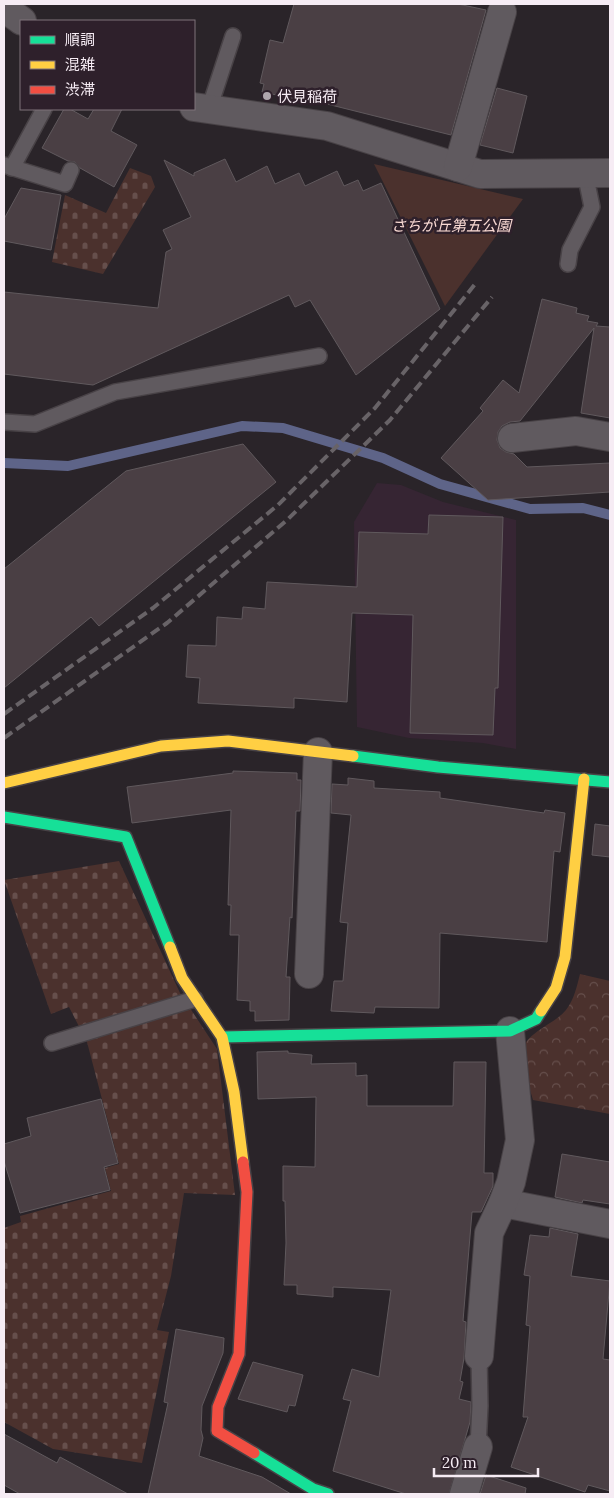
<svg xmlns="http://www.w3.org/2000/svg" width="614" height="1498" viewBox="0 0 614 1498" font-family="Lora,'Noto Sans JP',serif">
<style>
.built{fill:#362533}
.green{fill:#4b312d}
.forest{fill:url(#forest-crowns)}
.cemetery{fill:url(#cemetery-stones)}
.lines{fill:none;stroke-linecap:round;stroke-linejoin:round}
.stream{stroke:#5e6488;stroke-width:10}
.building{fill:#4a3f44;stroke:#60595d}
.lane-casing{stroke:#484246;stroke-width:18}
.street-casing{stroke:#484246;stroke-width:30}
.fast-casing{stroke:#484246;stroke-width:14}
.slow-casing{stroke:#484246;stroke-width:14}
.jam-casing{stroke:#484246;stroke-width:14}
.lane{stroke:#605a5f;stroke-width:15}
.street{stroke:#605a5f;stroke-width:28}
.fast{stroke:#16e098;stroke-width:11}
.slow{stroke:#ffcf43;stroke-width:11}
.jam{stroke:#f24e42;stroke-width:11}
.rail{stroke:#686367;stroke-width:4;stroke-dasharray:10 5;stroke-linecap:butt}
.poi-dot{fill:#afa6ad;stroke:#2e202b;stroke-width:2}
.labels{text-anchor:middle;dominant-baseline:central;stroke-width:5;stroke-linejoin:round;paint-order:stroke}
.poi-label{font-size:15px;fill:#f6ecf4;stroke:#2e202b;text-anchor:start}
.park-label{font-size:15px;font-style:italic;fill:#f9d9d3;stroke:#2e202b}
</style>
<defs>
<pattern id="forest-crowns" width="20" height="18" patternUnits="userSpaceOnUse" patternTransform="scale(1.25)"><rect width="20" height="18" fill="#4b312d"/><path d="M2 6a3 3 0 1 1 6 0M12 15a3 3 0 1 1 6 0" fill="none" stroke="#664f4c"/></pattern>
<pattern id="cemetery-stones" width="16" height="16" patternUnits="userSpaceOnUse" patternTransform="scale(1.25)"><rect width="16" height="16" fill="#4b312d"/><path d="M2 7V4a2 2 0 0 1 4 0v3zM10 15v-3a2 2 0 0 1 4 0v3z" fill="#664f4c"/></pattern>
</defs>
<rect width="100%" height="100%" fill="#2a2429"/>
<polygon class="built" points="377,483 401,485 443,502 516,520 516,749 483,743 409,738 357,727 354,522"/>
<polygon class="green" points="374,164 523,199 445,306"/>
<path class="forest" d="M580,974L610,981V1114L533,1100C530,1088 522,1071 521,1059C519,1034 553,1026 566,1010C574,1000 577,986 580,974Z"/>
<g class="cemetery">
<polygon points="130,168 151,176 155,187 103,274 52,262 65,195 106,213"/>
<polygon points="119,861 180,993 217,1049 235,1195 184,1193 171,1276 157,1330 169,1332 142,1463 53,1449 4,1422 4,1228 21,1222 20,1216 111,1191 105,1168 119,1164 87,1042 69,1007 51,1014 4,880"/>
</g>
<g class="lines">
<polyline class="stream" points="4,463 68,466 242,426 283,428 383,458 440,484 530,509 583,508 610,515"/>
</g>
<g class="building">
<polygon points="294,4 458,4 486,10 451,135 307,99 306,101 262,92 264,84 260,83 270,40 283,43"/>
<polygon points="497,88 527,96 513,153 480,145"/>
<polygon points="64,109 70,109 88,119 94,109 122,109 111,131 137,145 114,187 80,168 75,162 68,161 42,148"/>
<polygon points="225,159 236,182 267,166 275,184 299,173 305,186 337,171 344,186 358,180 363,191 381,183 440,309 356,375 310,300 295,307 289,295 93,385 4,374 4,292 158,308 166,252 172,249 163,230 191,217 164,160 194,176 194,173"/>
<polygon points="21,188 61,195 51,250 4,241 4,219"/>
<polygon points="542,299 577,308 576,313 589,316 587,321 598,323 596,326 610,327 610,418 581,413 594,328 520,421 510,422 502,426 498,432 497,440 500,448 506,452 514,454 527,467 610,463 610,492 488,500 441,458 483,411 480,408 503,380 519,393"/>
<polygon points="243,444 276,482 99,626 91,617 4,688 4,569 126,471"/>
<polygon points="429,515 503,517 498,688 495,688 493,735 410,733 413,615 352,613 347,702 294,698 294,708 198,703 200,678 186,677 188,645 216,646 217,617 242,619 243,607 265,609 267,582 357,587 359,532 428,534"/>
<polygon points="233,771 297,773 297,780 301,780 300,811 296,811 292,918 290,917 286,977 290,977 289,1020 255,1021 255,1011 250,1011 250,1001 237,1000 239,935 230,935 231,905 228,905 231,810 132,823 127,787 233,773"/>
<polygon points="348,778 374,781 374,788 440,792 440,798 544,813 545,810 565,813 560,852 554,851 547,942 440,933 439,1008 375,1007 374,1013 331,1011 334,981 343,981 348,923 340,922 351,815 331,813 332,784 348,785"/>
<polygon points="595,824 610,826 610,857 592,855"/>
<polygon points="288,1051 288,1053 312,1055 311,1064 356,1063 356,1076 367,1075 367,1106 453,1106 454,1062 486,1062 484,1173 493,1173 493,1186 481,1212 472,1212 463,1321 466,1322 464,1358 460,1381 463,1382 459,1399 471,1402 470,1422 449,1494 406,1494 333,1471 351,1401 343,1399 352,1369 379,1377 391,1290 333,1287 333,1297 297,1294 297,1285 284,1285 286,1243 285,1201 283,1201 283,1166 315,1167 316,1097 258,1099 257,1052"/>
<polygon points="101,1099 118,1163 104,1167 110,1190 20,1213 4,1161 4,1144 31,1136 27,1118"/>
<polygon points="562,1154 610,1162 610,1204 583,1200 582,1203 555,1197"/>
<polygon points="550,1228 578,1234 571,1276 610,1281 603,1359 610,1360 610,1491 588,1485 585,1492 511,1467 528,1417 523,1417 530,1326 526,1325 530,1276 524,1275 530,1235 549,1237"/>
<polygon points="176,1329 224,1338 223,1353 202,1406 201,1430 203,1438 199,1456 262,1477 291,1494 148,1494 168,1403 164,1402"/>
<polygon points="253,1362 303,1375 295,1406 289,1405 287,1412 238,1399"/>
<polygon points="4,1434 57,1463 60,1457 128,1494 20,1494 4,1485"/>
<polygon points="486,1475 526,1488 525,1494 480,1494"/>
</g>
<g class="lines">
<defs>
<g id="lane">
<polyline points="209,109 233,36"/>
<polyline points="4,165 65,184 71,170"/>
<polyline points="12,168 44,109"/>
<polyline points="568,264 570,250 592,207 585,173"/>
<polyline points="4,422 35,424 115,392 319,356"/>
<polyline points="52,1043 195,999"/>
<polyline points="478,1447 480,1406 479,1356"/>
</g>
<g id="street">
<polyline points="4,8 22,21"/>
<polyline points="194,107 327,126 480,174 610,173"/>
<polyline points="458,167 502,12"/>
<polyline points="512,438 576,431 610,437"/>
<polyline points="309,974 318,752"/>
<polyline points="503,1203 610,1224"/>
<polyline points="479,1356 489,1233 503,1203 511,1182 520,1140 510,1031"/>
<polyline points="464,1494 478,1447"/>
</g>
<g id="fast">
<polyline points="353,756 438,767 610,782"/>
<polyline points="4,817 126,837 170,947"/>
<polyline points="222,1037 510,1031 536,1019 541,1011"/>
<polyline points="254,1453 313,1489 328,1494"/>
</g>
<g id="slow">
<polyline points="4,783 161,746 228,741 353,756"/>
<polyline points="170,947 182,978 222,1037 234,1092 243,1162"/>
<polyline points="541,1011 556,988 565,957 584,779"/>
</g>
<polyline id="jam" points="243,1162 247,1192 239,1354 218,1407 217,1431 254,1453"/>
</defs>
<use href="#lane" class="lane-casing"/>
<use href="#street" class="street-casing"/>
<use href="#fast" class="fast-casing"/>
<use href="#slow" class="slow-casing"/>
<use href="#jam" class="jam-casing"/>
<use href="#lane" class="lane"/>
<use href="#street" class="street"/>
<use href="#fast" class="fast"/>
<use href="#slow" class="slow"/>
<use href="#jam" class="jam"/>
<g class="rail">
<polyline points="4,714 153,608 278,505 375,408 476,283"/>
<polyline points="4,738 167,623 287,520 390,420 492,297"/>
</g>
</g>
<circle class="poi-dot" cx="267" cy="96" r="5"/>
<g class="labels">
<g class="poi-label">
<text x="277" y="96">伏見稲荷</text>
</g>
<g class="park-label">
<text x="451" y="225">さちが丘第五公園</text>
</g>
</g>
<rect width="614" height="1498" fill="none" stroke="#f6ecf4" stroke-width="10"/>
<rect x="20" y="20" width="175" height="90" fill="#2e202b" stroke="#7e727b"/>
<rect x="30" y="36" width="25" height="8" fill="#16e098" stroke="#7e727b"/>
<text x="65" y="45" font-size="15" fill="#f6ecf4">順調</text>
<rect x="30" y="61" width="25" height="8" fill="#ffcf43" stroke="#7e727b"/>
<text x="65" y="70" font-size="15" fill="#f6ecf4">混雑</text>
<rect x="30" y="86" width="25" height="8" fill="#f24e42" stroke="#7e727b"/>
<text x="65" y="95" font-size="15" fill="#f6ecf4">渋滞</text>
<path d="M434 1468v8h104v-8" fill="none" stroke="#f6ecf4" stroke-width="2.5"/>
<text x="442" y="1468" font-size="15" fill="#f6ecf4" stroke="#2e202b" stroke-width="4" paint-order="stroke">20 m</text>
</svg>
